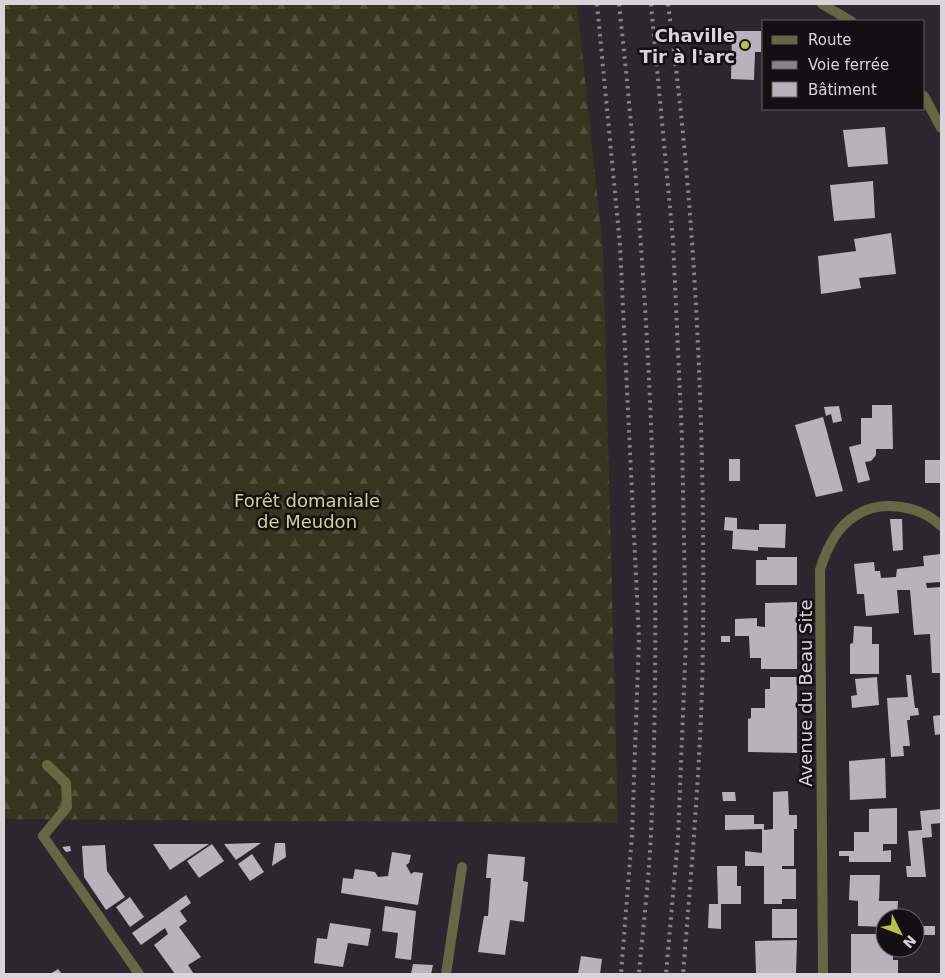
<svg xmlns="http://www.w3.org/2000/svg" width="945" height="978" viewBox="0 0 945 978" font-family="'DejaVu Sans',sans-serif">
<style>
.forest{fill:url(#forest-firs)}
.building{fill:#b9b1bc}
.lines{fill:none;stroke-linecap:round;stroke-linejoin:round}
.lane{stroke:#656843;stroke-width:10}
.street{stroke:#656843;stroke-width:10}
.rail{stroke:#888389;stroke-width:4;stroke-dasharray:2.5 5;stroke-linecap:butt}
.poi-dot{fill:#bac045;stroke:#131014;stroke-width:2}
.labels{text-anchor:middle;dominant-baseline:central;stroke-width:5;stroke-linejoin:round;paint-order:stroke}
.poi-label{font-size:18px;font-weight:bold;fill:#d8d4d9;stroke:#131014;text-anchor:end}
.park-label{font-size:18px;fill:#cfd58f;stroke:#131014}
.street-label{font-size:18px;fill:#d8d4d9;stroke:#131014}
</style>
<defs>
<pattern id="forest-firs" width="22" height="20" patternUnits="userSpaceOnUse" patternTransform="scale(1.25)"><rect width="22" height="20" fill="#34361e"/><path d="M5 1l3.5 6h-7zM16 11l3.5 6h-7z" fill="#51523e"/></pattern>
</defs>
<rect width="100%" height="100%" fill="#2c262e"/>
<polygon class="forest" points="4,4 577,4 603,249 618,823 4,819"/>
<g class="building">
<polygon points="732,31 761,31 761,52 755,52 754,80 731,79"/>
<polygon points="885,127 888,164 848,167 843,130"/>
<polygon points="873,181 875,218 834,221 830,185"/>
<polygon points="891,233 896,274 859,278 861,288 821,294 818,256 856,251 854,239"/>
<polygon points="872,405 892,405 893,449 876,449 876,455 871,461 865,462 870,480 858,483 849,447 861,444 861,418 872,418"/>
<polygon points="839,406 842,421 833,423 831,414 826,416 824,407"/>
<polygon points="823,417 843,491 816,497 795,425"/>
<rect x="729" y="459" width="11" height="22"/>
<rect x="925" y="460" width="16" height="23"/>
<polygon points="725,517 737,518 737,529 759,530 759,524 786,524 785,548 758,547 758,551 732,549 733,531 724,530"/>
<polygon points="890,519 902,519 903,550 893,551"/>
<polygon points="941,554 941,582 926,583 927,588 941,587 941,673 932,673 930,634 914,635 910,590 897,590 899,613 866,616 864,594 857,594 854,564 874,562 875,571 880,571 881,578 896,577 897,569 924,566 923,556"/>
<polygon points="767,557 797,557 797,585 756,585 756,560 767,560"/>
<polygon points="797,602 797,669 761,669 761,658 750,658 749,636 735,636 735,619 757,618 757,626 765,627 765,603"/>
<polygon points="854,626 872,627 872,644 879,644 879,674 850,674 850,644 853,643"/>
<rect x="721" y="636" width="9" height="6"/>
<polygon points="906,675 911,675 915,708 918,708 919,715 910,716 910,720 907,720 910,746 903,746 904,756 891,757 887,698 908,697"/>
<polygon points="770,677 797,677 797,753 748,752 748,719 751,718 751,708 765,708 765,689 770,689"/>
<polygon points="877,677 879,705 852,708 851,696 857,695 855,679"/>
<polygon points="941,715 941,734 935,735 933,716"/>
<polygon points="885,758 886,798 850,800 849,761"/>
<polygon points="788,791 789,815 797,815 797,829 794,829 794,866 782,866 782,869 796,869 796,899 782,899 782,904 764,904 764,866 745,866 745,851 762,853 762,829 725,830 725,815 754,815 754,824 764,824 764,830 773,829 773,792"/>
<polygon points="722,792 735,792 736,801 723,801"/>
<polygon points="897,808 897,844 883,844 883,851 891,850 891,862 849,862 849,856 839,856 839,851 854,851 854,832 869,832 869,809"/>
<polygon points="941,809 941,823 931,824 932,837 922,838 926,877 907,877 906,866 911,866 908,831 922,830 920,811"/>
<polygon points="261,843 236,860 224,844 254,843"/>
<polygon points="275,843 285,843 286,857 272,866"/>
<polygon points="153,844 209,844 170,870"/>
<polygon points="212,844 224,861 199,878 187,861"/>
<polygon points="105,845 107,871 125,897 106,910 84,877 82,846"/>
<polygon points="70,846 71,851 66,852 62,847"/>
<polygon points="392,852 411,855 409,863 406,865 411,874 414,872 423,873 418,905 341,893 343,878 353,879 355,869 375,872 378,877 388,876"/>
<polygon points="252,854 264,872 250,881 238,864"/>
<polygon points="488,854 525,857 523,881 528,882 524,922 510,920 505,955 478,952 484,916 488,916 491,878 486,878"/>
<polygon points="717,866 737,866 737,886 741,886 741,904 721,904 721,929 708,928 709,904 718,904"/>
<polygon points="850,875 880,875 879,901 898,901 897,918 885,918 885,927 858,926 858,901 849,900"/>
<polygon points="186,895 191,903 180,911 187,921 179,927 201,957 188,965 194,974 175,974 154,945 168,934 165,928 141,945 132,933"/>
<polygon points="130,897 144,917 130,927 116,907"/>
<polygon points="385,906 416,911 411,960 395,958 398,933 382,931"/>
<rect x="772" y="909" width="25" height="29"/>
<polygon points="330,923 371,929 368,946 348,943 343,967 314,963 317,938 327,939"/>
<rect x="915" y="926" width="20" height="9"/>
<polygon points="851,934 885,934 885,948 893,948 893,960 898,960 898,974 851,974"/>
<polygon points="797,940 796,974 756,974 755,941"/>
<polygon points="581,956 602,959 600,974 578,974"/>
<polygon points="413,964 433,965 431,974 411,974"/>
<polygon points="58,969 62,974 50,974"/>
</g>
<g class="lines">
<g class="lane">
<polyline points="822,4 851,21"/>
<polyline points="924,96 941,128"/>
</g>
<g class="street">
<polyline points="47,765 66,783 67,807 43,836 139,974"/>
<polyline points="446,974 462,867"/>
<path d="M823,974L820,570C826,550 837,527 855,516C880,499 920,505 941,526"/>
</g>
<g class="rail">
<polyline points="597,4 620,245 639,638 632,835 621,974"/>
<path d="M619,4C649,279 663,557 651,833C649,880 643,927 639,974"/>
<polyline points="651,4 673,240 682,439 686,639 678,838 666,974"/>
<path d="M668,4C696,213 705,427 703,638C702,750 692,862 683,974"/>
</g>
</g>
<circle class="poi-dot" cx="745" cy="45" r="5"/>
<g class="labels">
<g class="poi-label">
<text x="735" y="35">Chaville<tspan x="735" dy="21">Tir à l'arc</tspan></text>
</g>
<g class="park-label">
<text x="307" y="500">Forêt domaniale<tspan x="307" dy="21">de Meudon</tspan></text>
</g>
<g class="street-label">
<text transform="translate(805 693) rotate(-90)">Avenue du Beau Site</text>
</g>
</g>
<rect width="945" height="978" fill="none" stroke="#d8d4d9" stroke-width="10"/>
<rect x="762" y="20" width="162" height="90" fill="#131014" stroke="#625e63"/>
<rect x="772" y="36" width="25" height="8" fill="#656843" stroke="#625e63"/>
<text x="808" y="45" font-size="15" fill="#d8d4d9">Route</text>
<rect x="772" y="61" width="25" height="8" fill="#888389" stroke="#625e63"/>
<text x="808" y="70" font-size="15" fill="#d8d4d9">Voie ferrée</text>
<rect x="772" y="82" width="25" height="15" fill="#b9b1bc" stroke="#625e63"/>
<text x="808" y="95" font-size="15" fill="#d8d4d9">Bâtiment</text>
<g transform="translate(900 933) rotate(132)"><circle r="24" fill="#131014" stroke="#625e63"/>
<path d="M0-4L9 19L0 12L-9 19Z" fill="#bac045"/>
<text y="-8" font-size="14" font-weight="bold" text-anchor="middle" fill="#d8d4d9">N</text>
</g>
</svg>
